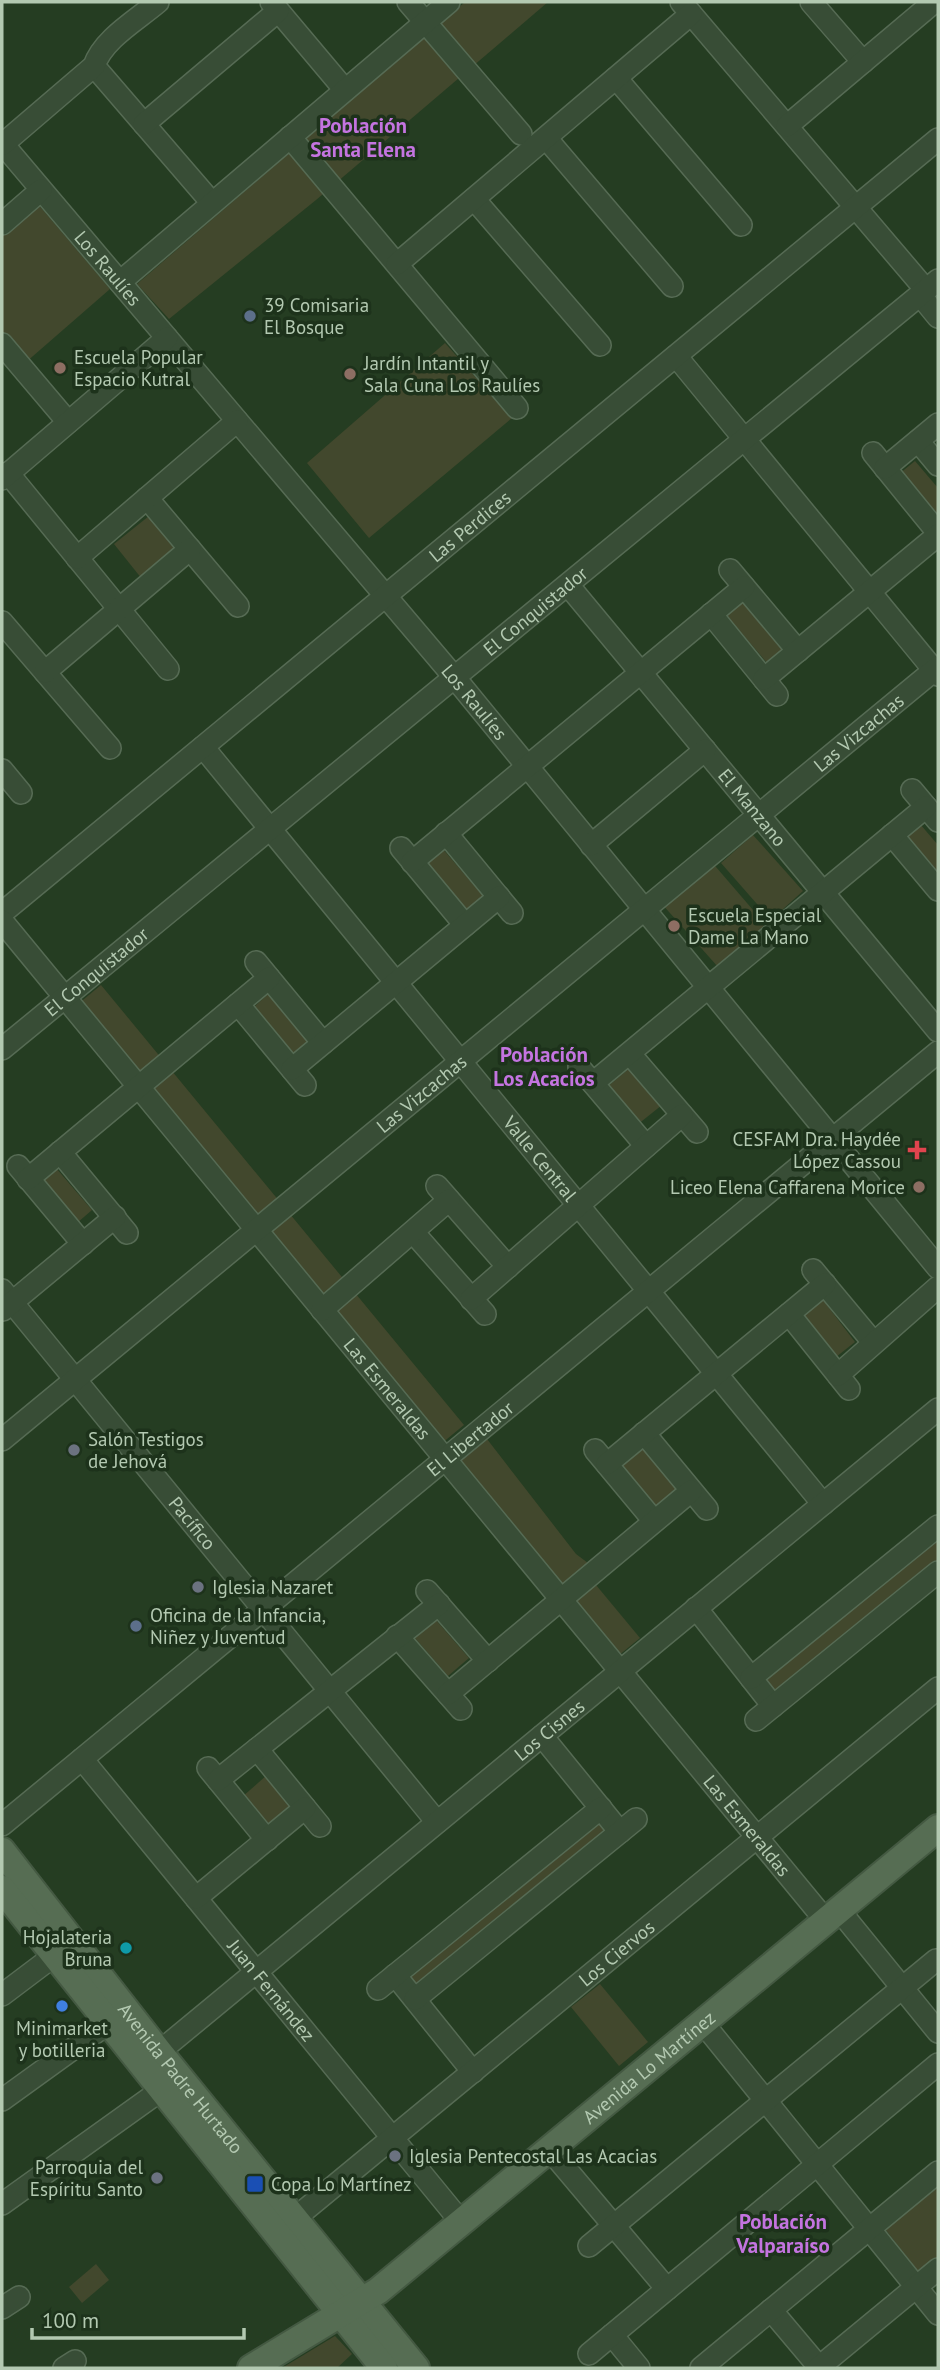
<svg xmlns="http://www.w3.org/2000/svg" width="940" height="2370" viewBox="0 0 940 2370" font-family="'PT Sans',sans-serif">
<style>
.green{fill:#42482d}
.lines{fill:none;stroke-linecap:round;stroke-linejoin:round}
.minor-casing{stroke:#566b54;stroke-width:24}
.major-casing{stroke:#445942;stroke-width:30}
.minor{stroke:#384d36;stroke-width:21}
.major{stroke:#566d53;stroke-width:26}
.service-dot{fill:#5c6f8a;stroke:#1d321b;stroke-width:2.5}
.education-dot{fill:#8d6e63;stroke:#1d321b;stroke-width:2.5}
.health-dot{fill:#e0444e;stroke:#1d321b;stroke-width:2.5}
.worship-dot{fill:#6b7280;stroke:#1d321b;stroke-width:2.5}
.culture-dot{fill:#0f9aa8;stroke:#1d321b;stroke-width:2.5}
.shop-dot{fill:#3f7fe0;stroke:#1d321b;stroke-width:2.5}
.transit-dot{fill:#1a4fb4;stroke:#1d321b;stroke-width:2.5}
.labels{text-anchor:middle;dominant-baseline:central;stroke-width:7;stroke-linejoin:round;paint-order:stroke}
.street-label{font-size:19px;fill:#b3c9b1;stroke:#1d321b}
.poi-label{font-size:19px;fill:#b3c9b1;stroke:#1d321b;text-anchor:start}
.neighbourhood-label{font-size:21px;font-weight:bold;fill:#c474e0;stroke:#1d321b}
</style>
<rect width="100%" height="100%" fill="#253d22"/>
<g class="green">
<polygon points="465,2 548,2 316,200 169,319 137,284"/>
<polygon points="37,203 110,289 25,363 2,336 2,233"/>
<polygon points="445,343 512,418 369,538 307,463"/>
<polygon points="915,461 938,488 938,520 899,474"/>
<polygon points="149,516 177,552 142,579 114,544"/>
<polygon points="742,602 784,651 768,664 726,615"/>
<polygon points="920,824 938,845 938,878 905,838"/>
<polygon points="753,835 803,891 771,920 721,863"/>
<polygon points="442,848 484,897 468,911 426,861"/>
<polygon points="710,860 766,925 718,967 661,903"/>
<polygon points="101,985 464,1425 441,1444 78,1004"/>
<polygon points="268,994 310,1044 294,1057 253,1008"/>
<polygon points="631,1067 662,1105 637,1125 607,1087"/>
<polygon points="56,1168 92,1210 77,1223 41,1181"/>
<polygon points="823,1300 855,1342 836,1357 803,1315"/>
<polygon points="487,1439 576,1554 588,1563 585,1565 588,1570 562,1591 460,1460"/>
<polygon points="646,1445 685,1490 656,1513 618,1469"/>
<polygon points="938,1532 938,1565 775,1697 760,1678"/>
<polygon points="596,1585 640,1638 618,1656 575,1602"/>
<polygon points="435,1619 469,1658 448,1676 414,1637"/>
<polygon points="267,1775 296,1809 270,1830 242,1797"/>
<polygon points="598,1819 612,1832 417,1992 409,1975"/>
<polygon points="600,1984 648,2042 619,2066 571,2007"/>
<polygon points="938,2187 938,2260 920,2274 885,2229"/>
<polygon points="96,2264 109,2280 82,2303 69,2287"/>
<polygon points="335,2336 352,2354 337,2368 282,2368"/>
</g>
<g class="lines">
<defs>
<g id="minor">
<polyline points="271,2 345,90"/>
<polyline points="408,2 521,134"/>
<polyline points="681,2 926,290"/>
<polyline points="811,2 863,62"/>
<polyline points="94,66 212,203"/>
<polyline points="616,78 741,225"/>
<polyline points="144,124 278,11"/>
<polyline points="787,126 934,2"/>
<polyline points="290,137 517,408"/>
<polyline points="546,138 672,286"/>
<path id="s1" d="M2,143L455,678L938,1268"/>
<path d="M3,144L94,66C103,39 137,20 158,2"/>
<polyline points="474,199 600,345"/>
<polyline points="2,224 41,190"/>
<polyline points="397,264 691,14"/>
<polyline points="120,282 449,2"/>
<polyline points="920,295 938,317"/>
<polyline points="2,344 68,422"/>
<polyline points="676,356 938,675"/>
<polyline points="918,441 938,465"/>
<polyline points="873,453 938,533"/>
<polyline points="885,468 938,424"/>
<polyline points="8,473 168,669"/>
<polyline points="2,479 167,338"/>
<polyline points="147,498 238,606"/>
<polyline points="77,558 237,421"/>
<polyline points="730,570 798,651"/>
<path id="s2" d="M568,585L938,1031"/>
<polyline points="711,614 777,695"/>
<polyline points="2,622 110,748"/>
<polyline points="45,672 190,549"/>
<polyline points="764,679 938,535"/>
<path id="s3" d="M203,747L823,1504"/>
<polyline points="2,770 21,793"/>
<polyline points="912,790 938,821"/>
<polyline points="446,833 512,913"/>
<polyline points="892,835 938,890"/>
<polyline points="591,845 705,750"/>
<polyline points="401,848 465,925"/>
<polyline points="412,862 744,587"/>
<path id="s4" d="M2,913L938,139"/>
<path id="s5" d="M2,921L826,1921"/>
<polyline points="256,962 323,1043"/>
<polyline points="238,1004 305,1085"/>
<path id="s6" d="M2,1049L938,280"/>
<polyline points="630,1054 697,1132"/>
<polyline points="579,1067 646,1146"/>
<polyline points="292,1069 499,897"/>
<polyline points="593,1083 926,807"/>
<polyline points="60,1152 127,1233"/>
<polyline points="18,1166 83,1244"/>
<polyline points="28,1179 269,978"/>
<polyline points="437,1186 508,1267"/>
<polyline points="413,1232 485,1314"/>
<polyline points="813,1270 873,1342"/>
<path id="s7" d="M2,1290L437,1822"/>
<polyline points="471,1299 682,1115"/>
<polyline points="3,1310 115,1217"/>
<polyline points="322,1310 449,1200"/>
<polyline points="789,1314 849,1389"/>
<polyline points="838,1375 938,1287"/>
<polyline points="644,1433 707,1509"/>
<path id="s8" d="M2,1440L938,667"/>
<polyline points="595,1450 654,1521"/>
<polyline points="607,1464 825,1284"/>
<polyline points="427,1591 488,1661"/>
<polyline points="696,1608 773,1706"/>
<polyline points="397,1636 461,1709"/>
<polyline points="751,1678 938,1526"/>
<polyline points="448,1694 691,1491"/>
<polyline points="756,1720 938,1572"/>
<polyline points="542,1736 620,1832"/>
<polyline points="257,1749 320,1826"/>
<path id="s9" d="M82,1759L462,2223"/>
<polyline points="208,1768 267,1840"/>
<polyline points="218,1780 439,1604"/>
<path id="s10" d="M2,1825L938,1052"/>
<polyline points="196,1898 305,1808"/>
<polyline points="839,1910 938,2032"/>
<polyline points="395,1975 473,2072"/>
<polyline points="378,1989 601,1808"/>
<polyline points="2,1995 55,1955"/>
<polyline points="415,1999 636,1819"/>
<polyline points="703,2023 938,2314"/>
<path id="s11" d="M159,2052L938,1409"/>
<polyline points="2,2100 110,2022"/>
<polyline points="550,2150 667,2289"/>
<polyline points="2,2204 164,2088"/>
<path id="s12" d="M294,2219L938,1688"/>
<polyline points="589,2246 936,1960"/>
<polyline points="2,2308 19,2297"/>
<polyline points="771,2310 819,2367"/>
<polyline points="612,2335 639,2368"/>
<polyline points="589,2354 938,2064"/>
<polyline points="64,2368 75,2361"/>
<polyline points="701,2368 938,2172"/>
<polyline points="818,2368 938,2269"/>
</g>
<g id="major">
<path id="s13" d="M2,1851L159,2052L416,2368"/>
<polyline points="2,1889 384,2368"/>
<path id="s14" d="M251,2368L378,2291L938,1828"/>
</g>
</defs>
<use href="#minor" class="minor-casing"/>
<use href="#major" class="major-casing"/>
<use href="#minor" class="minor"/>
<use href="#major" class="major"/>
</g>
<g class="service-dot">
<circle cx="250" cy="316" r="7"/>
<circle cx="136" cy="1626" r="7"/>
</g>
<g class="education-dot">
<circle cx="60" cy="368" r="7"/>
<circle cx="350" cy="374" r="7"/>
<circle cx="674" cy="926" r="7"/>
<circle cx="919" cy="1187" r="7"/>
</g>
<path class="health-dot" d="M913.5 1139.5h7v7h7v7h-7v7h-7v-7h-7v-7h7z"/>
<g class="worship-dot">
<circle cx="74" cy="1450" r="7"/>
<circle cx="198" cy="1587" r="7"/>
<circle cx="395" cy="2156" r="7"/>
<circle cx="157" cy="2178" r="7"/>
</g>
<circle class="culture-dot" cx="126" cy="1948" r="7"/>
<circle class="shop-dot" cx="62" cy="2006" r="7"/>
<rect class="transit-dot" x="246" y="2175" width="18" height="18" rx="3.5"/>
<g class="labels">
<g class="street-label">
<text stroke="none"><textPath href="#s1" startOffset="164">Los Raulíes</textPath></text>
<text stroke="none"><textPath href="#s4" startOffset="607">Las Perdices</textPath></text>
<text stroke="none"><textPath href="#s6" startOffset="690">El Conquistador</textPath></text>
<text stroke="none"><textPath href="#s1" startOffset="732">Los Raulíes</textPath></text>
<text stroke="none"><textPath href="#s8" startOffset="1111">Las Vizcachas</textPath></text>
<text stroke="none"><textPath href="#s2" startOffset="289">El Manzano</textPath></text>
<text stroke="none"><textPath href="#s6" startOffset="122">El Conquistador</textPath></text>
<text stroke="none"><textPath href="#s8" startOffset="544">Las Vizcachas</textPath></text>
<text stroke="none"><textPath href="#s3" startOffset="532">Valle Central</textPath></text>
<text stroke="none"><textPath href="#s5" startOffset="606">Las Esmeraldas</textPath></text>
<text stroke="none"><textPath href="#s10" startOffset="607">El Libertador</textPath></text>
<text stroke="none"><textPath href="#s7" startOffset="301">Pacífico</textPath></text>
<text stroke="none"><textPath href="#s11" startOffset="506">Los Cisnes</textPath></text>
<text stroke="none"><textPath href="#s5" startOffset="1172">Las Esmeraldas</textPath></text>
<text stroke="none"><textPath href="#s12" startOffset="418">Los Ciervos</textPath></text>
<text stroke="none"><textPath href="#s9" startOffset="299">Juan Fernández</textPath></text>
<text stroke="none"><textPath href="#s14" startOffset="500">Avenida Lo Martínez</textPath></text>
<text stroke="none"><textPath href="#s13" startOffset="289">Avenida Padre Hurtado</textPath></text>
</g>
<g class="poi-label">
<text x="264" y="305">39 Comisaria<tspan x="264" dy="22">El Bosque</tspan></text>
<text x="74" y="357">Escuela Popular<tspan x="74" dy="22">Espacio Kutral</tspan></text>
<text x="364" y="363">Jardín Intantil y<tspan x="364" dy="22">Sala Cuna Los Raulíes</tspan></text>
<text x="688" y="915">Escuela Especial<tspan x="688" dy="22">Dame La Mano</tspan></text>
<text x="901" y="1139" text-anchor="end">CESFAM Dra. Haydée<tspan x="901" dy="22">López Cassou</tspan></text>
<text x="905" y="1187" text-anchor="end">Liceo Elena Caffarena Morice</text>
<text x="88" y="1439">Salón Testigos<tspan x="88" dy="22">de Jehová</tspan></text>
<text x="212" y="1587">Iglesia Nazaret</text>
<text x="150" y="1615">Oficina de la Infancia,<tspan x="150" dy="22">Niñez y Juventud</tspan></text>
<text x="112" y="1937" text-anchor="end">Hojalateria<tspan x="112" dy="22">Bruna</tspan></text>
<text x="62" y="2028" text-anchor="middle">Minimarket<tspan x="62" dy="22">y botilleria</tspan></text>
<text x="409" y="2156">Iglesia Pentecostal Las Acacias</text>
<text x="143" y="2167" text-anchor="end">Parroquia del<tspan x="143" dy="22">Espíritu Santo</tspan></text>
<text x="271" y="2184">Copa Lo Martínez</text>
</g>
<g class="neighbourhood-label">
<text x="363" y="125">Población<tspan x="363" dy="24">Santa Elena</tspan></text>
<text x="544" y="1054">Población<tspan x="544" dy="24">Los Acacios</tspan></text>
<text x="783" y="2221">Población<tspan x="783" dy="24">Valparaíso</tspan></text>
</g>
</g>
<rect width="940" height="2370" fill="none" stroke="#b3c9b1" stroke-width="7"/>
<path d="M32 2328v10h212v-10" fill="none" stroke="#b3c9b1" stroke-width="3.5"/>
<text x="42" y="2328" font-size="21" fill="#b3c9b1" stroke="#1d321b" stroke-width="5" paint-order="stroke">100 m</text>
</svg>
